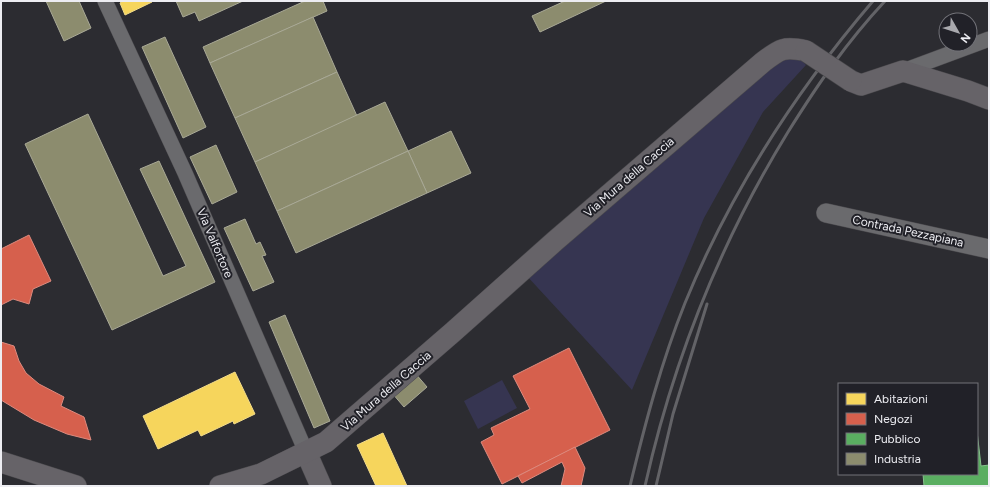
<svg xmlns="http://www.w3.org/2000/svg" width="990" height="487" viewBox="0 0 990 487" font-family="Figtree,sans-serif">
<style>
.green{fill:#363551}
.homes{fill:#f6d55c;stroke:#f3dc89}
.shops{fill:#d6604d;stroke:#dd8a7e}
.public{fill:#5aae61;stroke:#86c18c}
.industry{fill:#8c8c6e;stroke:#a9a996}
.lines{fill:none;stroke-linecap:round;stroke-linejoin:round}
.minor-casing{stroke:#49484c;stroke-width:16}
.tertiary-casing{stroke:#49484c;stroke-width:20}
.secondary-casing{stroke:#49484c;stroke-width:22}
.minor{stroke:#6a6a6d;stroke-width:15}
.tertiary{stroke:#6a6a6d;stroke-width:19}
.secondary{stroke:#666368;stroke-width:21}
.rail{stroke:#636367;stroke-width:3}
.secondary-bridge-casing{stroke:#49484c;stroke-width:22;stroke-linecap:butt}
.secondary-bridge{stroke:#666368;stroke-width:21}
.labels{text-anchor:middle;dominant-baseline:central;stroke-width:4;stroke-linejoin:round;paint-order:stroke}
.street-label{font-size:12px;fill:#ededf2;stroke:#212128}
</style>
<rect width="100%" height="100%" fill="#2c2c31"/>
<g class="green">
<polygon points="797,55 806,65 763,112 704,218 632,390 526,275 782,56"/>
<polygon points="502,380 517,408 478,429 464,401"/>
</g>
<g class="homes">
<polygon points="123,1 151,1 152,2 125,15 120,3"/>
<polygon points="235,372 255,414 234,424 233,421 201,436 198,430 158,449 143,416"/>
<polygon points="383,433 407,486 376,486 357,445"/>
</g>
<g class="shops">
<polygon points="29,235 51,281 33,289 29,304 13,299 1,305 1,249"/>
<polygon points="1,342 14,346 19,361 26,373 39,384 64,397 61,406 84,417 91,440 67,434 34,420 1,400"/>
<polygon points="569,348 610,430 502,484 481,442 494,435 491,428 530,409 513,376"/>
<polygon points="575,447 585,468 581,486 561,486 565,469 562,462 522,483 518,476"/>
</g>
<polygon class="public" points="977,431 981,466 989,465 989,486 924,486 923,474 977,474"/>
<g class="industry">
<polygon points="46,1 79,1 91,28 64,41"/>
<polygon points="176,1 243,1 199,21 195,12 183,17"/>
<polygon points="305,1 323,1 327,11 210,63 203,47"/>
<polygon points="565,1 606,1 540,32 532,16"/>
<polygon points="313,17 337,72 235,118 210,63"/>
<polygon points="165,37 206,127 183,138 142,47"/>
<polygon points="337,72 357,116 255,162 235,118"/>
<polygon points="385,102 408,151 277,211 255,162"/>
<polygon points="88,114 163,276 186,266 140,169 159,161 215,282 112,330 25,144"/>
<polygon points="451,131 471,173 427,193 408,151"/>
<polygon points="216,145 237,192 212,204 190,157"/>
<polygon points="408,151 427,193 296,253 277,211"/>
<polygon points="245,219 256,244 260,242 266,255 262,256 274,282 253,291 224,228"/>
<polygon points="285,315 330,421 314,428 269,322"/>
<polygon points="415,373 427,387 404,407 392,393"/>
</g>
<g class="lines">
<defs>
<g id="minor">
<polyline points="105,1 185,173 306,452"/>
<polyline points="903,71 989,39"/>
</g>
<polyline id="tertiary" points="826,213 989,249"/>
<g id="secondary">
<polyline points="851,81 861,85 903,71 968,91 989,99"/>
<polyline points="306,452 321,486"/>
<polyline points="1,462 76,486"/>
<path d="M220,486L261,474L326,442L453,332L555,241L763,62C780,49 784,46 806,51"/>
</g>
</defs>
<use href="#minor" class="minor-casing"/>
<use href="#tertiary" class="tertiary-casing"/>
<use href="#secondary" class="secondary-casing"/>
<use href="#minor" class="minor"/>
<use href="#tertiary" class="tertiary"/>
<use href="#secondary" class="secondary"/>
<g class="rail">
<path d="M630,486C645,424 661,363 685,303C730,193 796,91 873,1"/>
<path d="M645,486C673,361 721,241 788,132C818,84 846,43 885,1"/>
<polyline points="656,486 673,414 707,304"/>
</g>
<defs>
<polyline id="secondary-bridge" points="806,51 851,81"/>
</defs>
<use href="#secondary-bridge" class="secondary-bridge-casing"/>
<use href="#secondary-bridge" class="secondary-bridge"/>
</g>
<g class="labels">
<g class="street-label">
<text transform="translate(629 177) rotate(-41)">Via Mura della Caccia</text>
<text transform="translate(908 231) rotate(12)">Contrada Pezzapiana</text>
<text transform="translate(215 243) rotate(67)">Via Valfortore</text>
<text transform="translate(386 391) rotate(-41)">Via Mura della Caccia</text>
</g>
</g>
<rect width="990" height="487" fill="none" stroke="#ededf2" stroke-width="4"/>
<rect x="838" y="383" width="140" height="92" fill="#212128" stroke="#737379"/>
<rect x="846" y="393" width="20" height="12" fill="#f6d55c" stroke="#737379"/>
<text x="874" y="403" font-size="12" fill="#ededf2">Abitazioni</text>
<rect x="846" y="413" width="20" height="12" fill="#d6604d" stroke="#737379"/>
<text x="874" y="423" font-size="12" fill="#ededf2">Negozi</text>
<rect x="846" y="433" width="20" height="12" fill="#5aae61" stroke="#737379"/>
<text x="874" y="443" font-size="12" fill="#ededf2">Pubblico</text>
<rect x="846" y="453" width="20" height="12" fill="#8c8c6e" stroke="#737379"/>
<text x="874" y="463" font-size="12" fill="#ededf2">Industria</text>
<g transform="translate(958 32) rotate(129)"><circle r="19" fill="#212128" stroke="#737379"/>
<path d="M0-3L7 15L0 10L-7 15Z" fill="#a9a9ae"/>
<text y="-6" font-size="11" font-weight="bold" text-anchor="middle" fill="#ededf2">N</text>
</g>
</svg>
